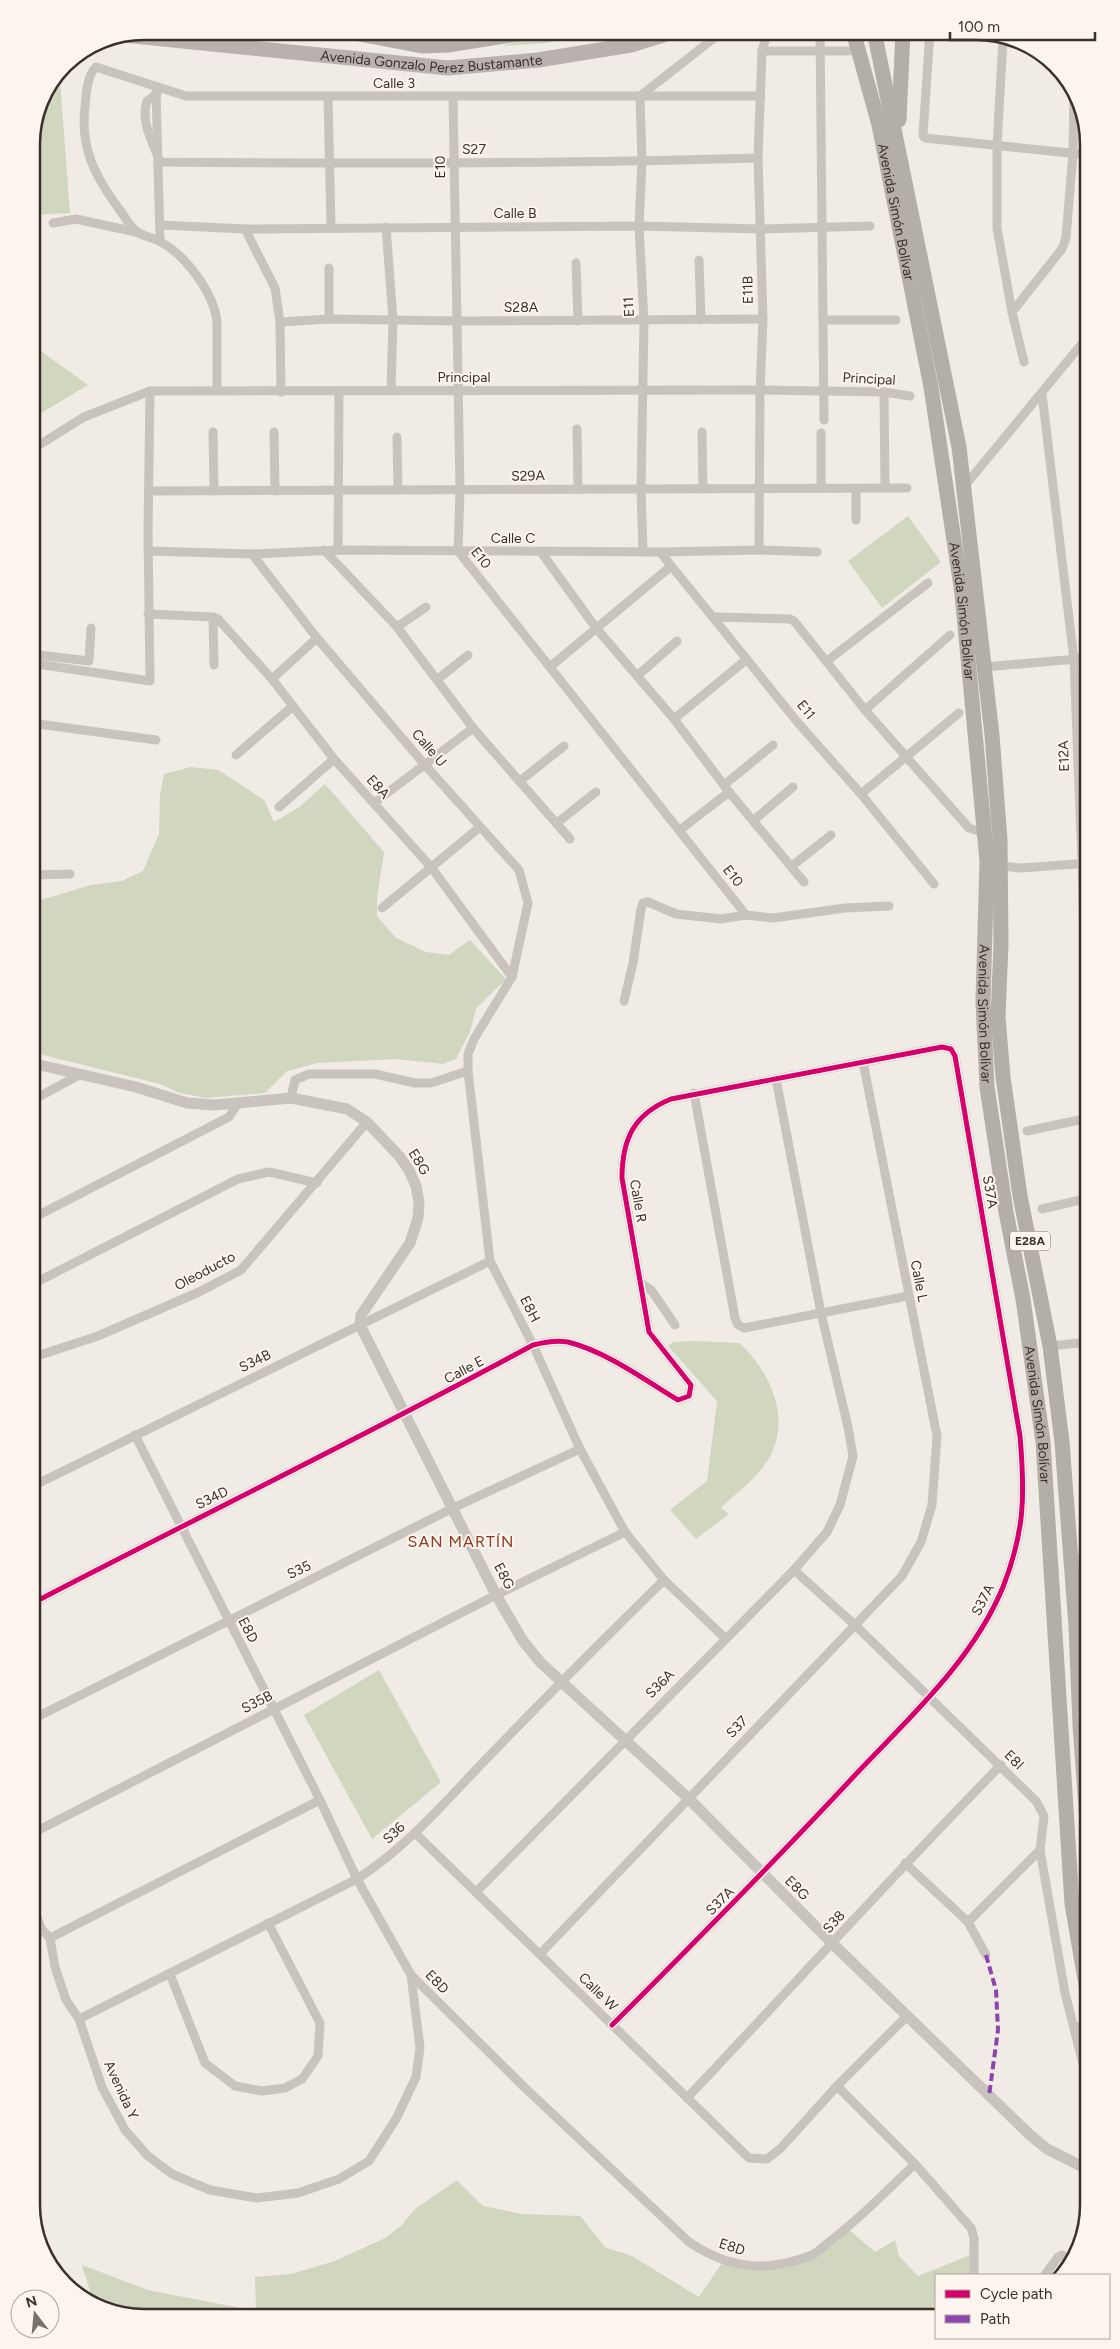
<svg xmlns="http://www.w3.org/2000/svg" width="1120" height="2349" viewBox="0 0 1120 2349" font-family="Figtree,sans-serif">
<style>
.green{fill:#d1d6bf}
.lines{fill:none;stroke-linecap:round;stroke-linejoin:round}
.minor{stroke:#c9c3be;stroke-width:9}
.tertiary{stroke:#c9c3be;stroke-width:11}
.primary{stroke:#b8b1ad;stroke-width:15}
.trunk{stroke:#b4aea8;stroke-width:15}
.quiet{stroke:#8e44ad;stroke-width:4;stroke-dasharray:8 4;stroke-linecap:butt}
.cycleway-casing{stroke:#fbf5ee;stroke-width:8}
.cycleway{stroke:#d6006c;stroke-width:5}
.labels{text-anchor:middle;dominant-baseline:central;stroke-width:4;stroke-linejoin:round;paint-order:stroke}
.shield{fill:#fbf5ee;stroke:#756b66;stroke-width:1}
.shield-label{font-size:12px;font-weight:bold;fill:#3b302b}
.street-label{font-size:14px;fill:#3b302b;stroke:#fbf5ee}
.quarter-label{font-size:16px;letter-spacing:1px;fill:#8c3b22;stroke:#fbf5ee}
.rim{fill:none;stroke:#3b302b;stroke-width:2.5}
</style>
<rect width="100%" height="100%" fill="#f0ebe5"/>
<g class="green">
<polygon points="558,31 598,31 547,43 502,46"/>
<polygon points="53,81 60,81 70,213 31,215 31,137 40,101"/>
<polygon points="31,344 88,385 31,419"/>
<polygon points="908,516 941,562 882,608 848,561"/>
<polygon points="191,767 218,770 264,800 274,822 298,808 325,784 384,852 377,898 377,916 396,938 426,952 449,955 470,940 506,979 476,1009 470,1032 456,1059 443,1064 396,1059 318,1063 287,1071 265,1093 206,1098 180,1093 160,1084 31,1052 31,894 41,900 91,885 122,881 143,871 159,834 160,795 164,774"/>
<path d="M694,1341L740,1343C776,1378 796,1432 758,1473C747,1486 733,1496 721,1508L729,1514L696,1539L670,1510L707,1481L717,1401L668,1346L673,1342Z"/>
<polygon points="379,1670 441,1782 372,1839 304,1715"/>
<polygon points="457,2180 483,2206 522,2214 580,2216 606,2248 630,2255 699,2297 724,2260 762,2268 813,2254 847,2228 875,2252 895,2240 899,2256 918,2276 973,2254 971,2275 936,2275 934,2318 137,2318 93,2301 82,2265 148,2290 256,2311 255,2277 291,2274 335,2261 385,2238 401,2226 415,2209"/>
</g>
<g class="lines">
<g class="minor">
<polyline points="820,31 824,420"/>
<polyline points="930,31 923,135 925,138 1089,155"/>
<polyline points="1003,39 997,146 997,228 1012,312 1024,362"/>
<polyline points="762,51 849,51"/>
<polyline points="156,91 160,241"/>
<path d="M157,94L147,101C140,121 153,143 160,162C359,164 559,164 758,158"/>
<polyline points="328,97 331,226"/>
<polyline points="453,97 460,490 458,551 746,915"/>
<polyline points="53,223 76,219 136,232"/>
<polyline points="161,225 245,229 639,226 761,229 870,226"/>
<polyline points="386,227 393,319 391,391"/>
<polyline points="245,229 275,288 280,322 281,392"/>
<polyline points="699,260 701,320"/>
<polyline points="576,263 578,321"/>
<polyline points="1012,312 1062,249 1066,238 1073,153 1074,93"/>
<polyline points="329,319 329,268"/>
<polyline points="823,320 896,320"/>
<polyline points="280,322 329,319 458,321 763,319"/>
<path d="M217,391V322C214,293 185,254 159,241C152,237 140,236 135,230C128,224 124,215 119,209C95,176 80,148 85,107C86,95 87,75 96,67L186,96H761"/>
<polyline points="884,392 885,488"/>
<polyline points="1042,394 1074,660 1082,864 1088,1118"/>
<polyline points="577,429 578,489"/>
<polyline points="213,432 214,491"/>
<polyline points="274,432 275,491"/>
<polyline points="702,432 703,489"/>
<polyline points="821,433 821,488"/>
<polyline points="397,437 398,490"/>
<polyline points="31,450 84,417 150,391 760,390 884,392 910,396"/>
<polyline points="963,488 1089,335"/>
<polyline points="856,489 856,520"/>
<polyline points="149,491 907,488"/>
<polyline points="324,550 397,627 473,728 570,839"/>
<polyline points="338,550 339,392"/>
<polyline points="759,550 760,390 763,319 758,158 762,51 768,31"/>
<polyline points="148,551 252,554 338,550 660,552 759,550 817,552"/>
<polyline points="643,551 641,489 644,321 639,226 642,161 640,96 723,31"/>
<polyline points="541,552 596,628 674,719 729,792 804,882"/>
<polyline points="660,552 799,724 861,794 934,884"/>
<polyline points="252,554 317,638 425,765 519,870 528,903 512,977 474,1039 468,1054 468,1071 490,1261 533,1345 580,1449 625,1532 664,1580 725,1638"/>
<polyline points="148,614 213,617 218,619 272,679 334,759 431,867 512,977"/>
<polyline points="213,617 214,665"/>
<polyline points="714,617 790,619 794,621 865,710 969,828 985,833"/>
<polyline points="397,627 426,607"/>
<polyline points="31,654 89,661 91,628"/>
<polyline points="827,661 928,583"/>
<polyline points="31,663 150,681 148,533 150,391"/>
<polyline points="551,666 670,567"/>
<polyline points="984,667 1089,658"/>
<polyline points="637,676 677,641"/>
<polyline points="272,679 317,638"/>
<polyline points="438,679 468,655"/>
<polyline points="865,710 950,635"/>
<polyline points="674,719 747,659"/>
<polyline points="31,723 156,740"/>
<polyline points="236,755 293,706"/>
<polyline points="520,781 564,746"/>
<polyline points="724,785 773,745"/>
<polyline points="861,794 959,713"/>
<polyline points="374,803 473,728"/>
<polyline points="279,807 334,759"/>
<polyline points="754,820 793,787"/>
<polyline points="557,823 596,792"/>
<polyline points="680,830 729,792"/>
<polyline points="792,866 831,835"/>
<polyline points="1001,866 1021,868 1089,863"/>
<polyline points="31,875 70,874"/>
<polyline points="382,908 480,827"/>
<polyline points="624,1001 633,963 641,909 643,903 648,902 676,914 721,919 746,915 773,918 845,908 889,906"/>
<polyline points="694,1093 735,1318 738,1325 744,1328 908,1296"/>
<polyline points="291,1098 295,1080 309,1074 375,1074 415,1083 431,1083 468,1071"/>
<polyline points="31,1101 81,1074"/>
<polyline points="1027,1131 1089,1118"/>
<polyline points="1042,1209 1089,1198"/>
<polyline points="31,1219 229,1117 238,1103"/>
<polyline points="641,1283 652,1291 675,1325"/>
<polyline points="31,1285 238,1179 269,1172 317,1183"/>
<polyline points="1050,1346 1089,1342"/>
<polyline points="31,1358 98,1336 199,1292 241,1270 367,1122"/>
<path d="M135,1435L320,1800L357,1879L411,1975L523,2086L689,2242C729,2269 767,2273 812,2255C818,2252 824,2246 830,2241C861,2218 887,2190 915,2164"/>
<polyline points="31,1487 490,1261"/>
<polyline points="1071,1559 1089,1558"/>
<polyline points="794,1570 856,1626 1036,1801 1044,1816 1040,1850 1065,1993 1089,2088"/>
<path d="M31,1604C198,1517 367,1435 533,1345C545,1342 555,1340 568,1342C605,1351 645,1380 678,1400L689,1396L691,1385L649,1332L622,1178C622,1139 634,1114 671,1099L942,1047L951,1049L955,1056L1020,1436C1025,1494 1025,1531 1003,1587C973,1660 910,1717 857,1773C777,1859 695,1942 612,2025"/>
<polyline points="31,1720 453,1508 580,1449"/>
<polyline points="415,1833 749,2158 767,2159 781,2148 837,2086 907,2016"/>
<polyline points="31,1834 496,1595 625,1532"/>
<polyline points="905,1863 968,1922 986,1955"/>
<polyline points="476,1892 794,1570 827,1532 840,1505 853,1456 848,1427 821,1313 776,1079"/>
<polyline points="31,1903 42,1930 50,1938 55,1967 66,2000 79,2019 102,2087 125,2130 148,2156 172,2174 210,2190 257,2198 298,2193 339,2179 369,2161 396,2119 416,2077 420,2048 411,1975"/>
<polyline points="968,1922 1040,1850"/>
<polyline points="50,1938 320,1800"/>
<polyline points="540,1954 902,1576 921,1542 932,1505 937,1436 863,1062"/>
<polyline points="170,1974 205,2063 235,2086 262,2091 285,2088 302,2079 318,2056 320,2023 268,1923"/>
<path d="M79,2019L357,1879C409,1846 450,1796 493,1752C549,1694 606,1637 664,1580"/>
<polyline points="1074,2027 1089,2027"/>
<polyline points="837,2086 915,2164 971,2228 974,2238 974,2275"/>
<path d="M687,2098C792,1987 894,1874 1001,1765"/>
<polyline points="1045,2275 1058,2257 1062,2255 1065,2257 1069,2269"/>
</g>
<polyline class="tertiary" points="31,1063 136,1087 187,1103 215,1105 291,1098 347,1109 367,1122 399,1156 409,1170 416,1186 419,1202 418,1218 410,1243 361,1315 360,1325 496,1595 523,1641 541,1663 688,1798 833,1944 1030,2135 1047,2149 1089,2170"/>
<g class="primary">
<polyline points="339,31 386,31"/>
<path id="s1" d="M124,35L448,68L538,60L631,45L676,31"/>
</g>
<g class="trunk">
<path id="s2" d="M853,31L879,125L931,387L962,594L987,861L983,1002L987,1087L1006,1212L1023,1299L1043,1442L1072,1904L1089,2003"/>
<polyline points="874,31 959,447 992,735 1000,840 1001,944 998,1017 1003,1077 1020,1196 1050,1346 1062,1442 1076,1626 1080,1725 1089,1850"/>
<polyline points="354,33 422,46 448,45 537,31"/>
<polyline points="899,120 903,31"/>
</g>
<polyline class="quiet" points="986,1955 996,1990 998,2030 989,2096"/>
<defs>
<path id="cycleway" d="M31,1604C198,1517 367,1435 533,1345C545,1342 555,1340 568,1342C605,1351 645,1380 678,1400L689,1396L691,1385L649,1332L622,1178C622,1139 634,1114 671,1099L942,1047L951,1049L955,1056L1020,1436C1025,1494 1025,1531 1003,1587C973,1660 910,1717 857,1773C777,1859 695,1942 612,2025"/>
</defs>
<use href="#cycleway" class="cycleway-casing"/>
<use href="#cycleway" class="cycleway"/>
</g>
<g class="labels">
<rect class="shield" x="1010" y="1231.5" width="40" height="19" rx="4"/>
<g class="shield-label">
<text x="1030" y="1241">E28A</text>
</g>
<g class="street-label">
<text stroke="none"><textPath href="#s1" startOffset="309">Avenida Gonzalo Perez Bustamante</textPath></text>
<text x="394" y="83">Calle 3</text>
<text x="474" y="149">S27</text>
<text transform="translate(440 167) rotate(-90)">E10</text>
<text stroke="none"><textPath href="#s2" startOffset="186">Avenida Simón Bolívar</textPath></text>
<text x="515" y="213">Calle B</text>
<text transform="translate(748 290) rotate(-91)">E11B</text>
<text x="521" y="307">S28A</text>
<text transform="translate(629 307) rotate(-93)">E11</text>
<text x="464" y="377">Principal</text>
<text transform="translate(869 379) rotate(3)">Principal</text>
<text transform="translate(528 476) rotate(-1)">S29A</text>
<text x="513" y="538">Calle C</text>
<text transform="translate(481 558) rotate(51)">E10</text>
<text stroke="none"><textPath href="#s2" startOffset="591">Avenida Simón Bolívar</textPath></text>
<text transform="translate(806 710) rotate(51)">E11</text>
<text transform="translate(429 748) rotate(49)">Calle U</text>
<text transform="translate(1064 756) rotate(-92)">E12A</text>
<text transform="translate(378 787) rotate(48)">E8A</text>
<text transform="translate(733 876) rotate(52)">E10</text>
<text stroke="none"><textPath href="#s2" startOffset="995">Avenida Simón Bolívar</textPath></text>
<text transform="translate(419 1162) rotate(59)">E8G</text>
<text transform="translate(990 1192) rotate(80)">S37A</text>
<text transform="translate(638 1201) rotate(80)">Calle R</text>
<text transform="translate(205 1271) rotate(-28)">Oleoducto</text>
<text transform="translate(919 1281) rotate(79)">Calle L</text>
<text transform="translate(530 1309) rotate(63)">E8H</text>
<text transform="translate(255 1361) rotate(-26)">S34B</text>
<text transform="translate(464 1370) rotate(-28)">Calle E</text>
<text stroke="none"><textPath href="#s2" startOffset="1400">Avenida Simón Bolívar</textPath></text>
<text transform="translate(212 1498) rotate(-26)">S34D</text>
<text transform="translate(299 1570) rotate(-26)">S35</text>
<text transform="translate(504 1576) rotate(63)">E8G</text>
<text transform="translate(983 1600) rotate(-63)">S37A</text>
<text transform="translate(248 1630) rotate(63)">E8D</text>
<text transform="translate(660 1684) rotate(-45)">S36A</text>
<text transform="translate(257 1702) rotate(-27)">S35B</text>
<text transform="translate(737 1727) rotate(-46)">S37</text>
<text transform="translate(1014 1760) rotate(45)">E8I</text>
<text transform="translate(394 1833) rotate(-43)">S36</text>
<text transform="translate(797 1888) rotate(45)">E8G</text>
<text transform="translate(720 1901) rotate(-45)">S37A</text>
<text transform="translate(834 1922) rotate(-48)">S38</text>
<text transform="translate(437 1982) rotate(46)">E8D</text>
<text transform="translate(598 1992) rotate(44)">Calle W</text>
<text transform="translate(121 2090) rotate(65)">Avenida Y</text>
<text transform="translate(732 2247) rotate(18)">E8D</text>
</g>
<g class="quarter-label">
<text x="461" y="1541">SAN MARTÍN</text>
</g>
</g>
<path d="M0 0H1120V2349H0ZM144 40H976A104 104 0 0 1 1080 144V2205A104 104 0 0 1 976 2309H144A104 104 0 0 1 40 2205V144A104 104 0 0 1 144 40Z" fill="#fbf5ee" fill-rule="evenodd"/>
<path class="rim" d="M144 40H976A104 104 0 0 1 1080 144V2205A104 104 0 0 1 976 2309H144A104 104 0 0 1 40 2205V144A104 104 0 0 1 144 40Z"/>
<rect x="935" y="2274" width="175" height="65" fill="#fbf5ee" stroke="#aea6a0"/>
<rect x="945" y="2290" width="25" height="8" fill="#d6006c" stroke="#aea6a0"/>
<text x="980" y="2299" font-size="15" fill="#3b302b">Cycle path</text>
<rect x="945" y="2315" width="25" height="8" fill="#8e44ad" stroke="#aea6a0"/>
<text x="980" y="2324" font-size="15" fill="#3b302b">Path</text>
<g transform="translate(35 2314) rotate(344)"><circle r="24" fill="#fbf5ee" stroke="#aea6a0"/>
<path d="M0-4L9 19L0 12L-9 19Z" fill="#7a716c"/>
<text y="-8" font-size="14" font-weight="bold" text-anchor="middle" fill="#3b302b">N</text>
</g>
<path d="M950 32v8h145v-8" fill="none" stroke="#3b302b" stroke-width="2.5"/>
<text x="958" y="32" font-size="15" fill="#3b302b" stroke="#fbf5ee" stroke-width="4" paint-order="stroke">100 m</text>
</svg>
